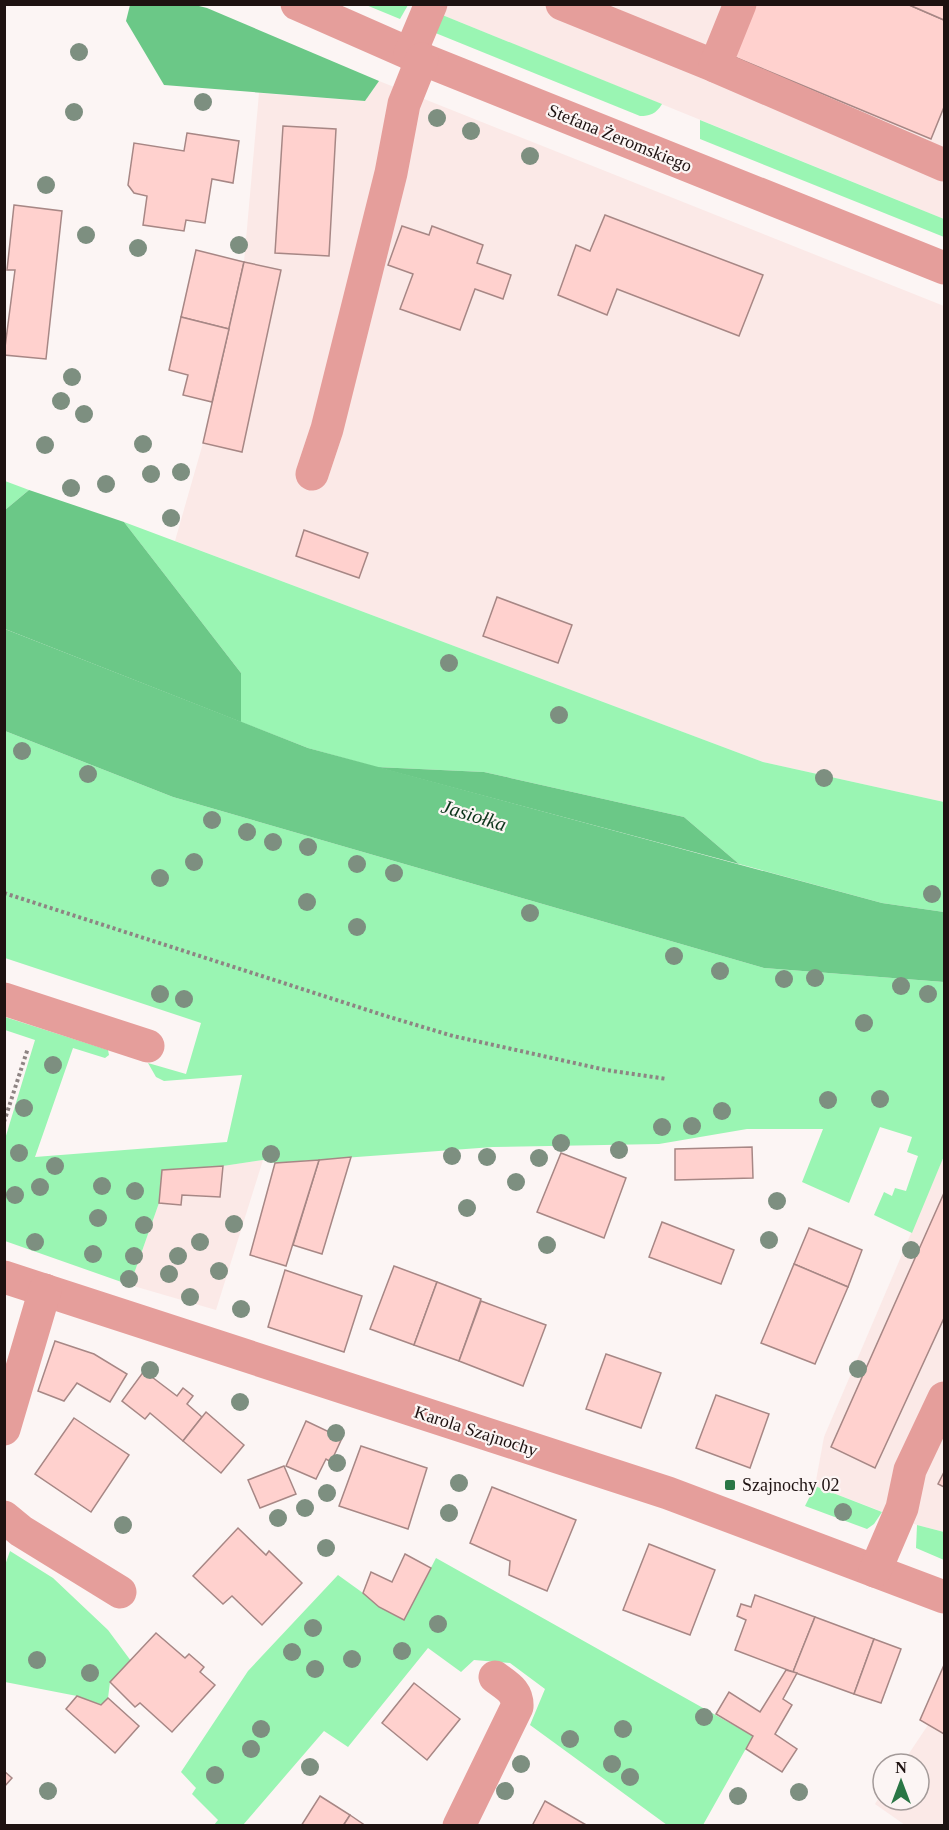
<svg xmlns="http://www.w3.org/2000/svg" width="949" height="1830" viewBox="0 0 949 1830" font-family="'Times New Roman',serif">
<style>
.built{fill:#fbe9e7}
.green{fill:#9af5b3}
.forest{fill:#6bc887}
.water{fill:#6ecb8a}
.building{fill:#ffd1ce;stroke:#a78785;stroke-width:1.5}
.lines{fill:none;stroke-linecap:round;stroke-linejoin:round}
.path{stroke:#8e8483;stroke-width:4;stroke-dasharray:3 3;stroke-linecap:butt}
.minor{stroke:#e59e9b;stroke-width:33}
.tree{fill:#7d8f80}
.poi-dot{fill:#2a7645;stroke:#fcf5f4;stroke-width:2}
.labels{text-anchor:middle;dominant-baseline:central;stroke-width:4.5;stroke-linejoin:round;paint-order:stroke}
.street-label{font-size:18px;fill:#1e1211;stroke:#fcf5f4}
.poi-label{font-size:18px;fill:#1e1211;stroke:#fcf5f4;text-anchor:start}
.water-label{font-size:20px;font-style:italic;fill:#0c341b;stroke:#fcf5f4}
</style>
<rect width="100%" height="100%" fill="#fcf5f4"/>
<g class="built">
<polygon points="416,5 944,5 944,219 435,12"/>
<polygon points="379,81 944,306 944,802 763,762 175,541 203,443 244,262 259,93 365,101"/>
<polygon points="944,1156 944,1532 917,1525 815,1486 824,1437"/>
<polygon points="263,1160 216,1310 130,1285 159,1203 162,1170 223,1166"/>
<polygon points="944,1665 944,1825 905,1825 875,1804 883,1791 883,1800 919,1800 919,1764 902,1764 928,1725 920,1720"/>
</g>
<g class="green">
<polygon points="366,5 408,5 400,19"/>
<path d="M435,12L662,104C656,114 650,116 640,116L433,32Z"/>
<polygon points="700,120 944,219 944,237 700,139"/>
<polygon points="5,481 29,490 5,510"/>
<polygon points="124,522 763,762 944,802 944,912 882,903 739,864 684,817 484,772 376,767 308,748 241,722 241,673"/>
<polygon points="5,731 173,797 764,968 944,982 944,1156 912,1233 874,1215 884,1192 892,1196 895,1188 906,1191 918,1156 907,1152 912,1137 880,1127 849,1203 802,1182 823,1129 747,1129 659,1144 493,1147 275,1163 263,1160 223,1166 163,1170 159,1203 130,1285 5,1241 5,1139 35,1040 5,1030 5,1017 108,1050 109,1055 105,1058 73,1048 35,1157 227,1142 242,1075 164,1081 156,1077 148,1063 186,1074 201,1023 5,958"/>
<polygon points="815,1486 882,1512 874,1524 867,1529 805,1506"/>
<polygon points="917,1525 944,1532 944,1560 916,1548"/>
<polygon points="10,1551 53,1578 108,1630 131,1661 110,1682 108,1698 101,1705 77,1696 5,1682 4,1568"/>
<polygon points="436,1558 753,1736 703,1825 667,1825 530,1725 545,1689 510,1663 474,1660 461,1672 428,1648 348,1747 324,1731 243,1825 214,1825 218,1820 192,1794 196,1788 181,1772 248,1671 338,1575 363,1593 379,1607 404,1620"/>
</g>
<g class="forest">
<polygon points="191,4 207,8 379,81 365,101 164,85 126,21 130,5"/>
<polygon points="29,490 124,522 241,673 241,722 5,629 5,510"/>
<polygon points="376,767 484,772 684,817 739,864"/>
</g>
<polygon class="water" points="5,629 308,748 882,903 944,912 944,982 764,968 173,797 5,731"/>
<g class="building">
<polygon points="747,4 907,4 944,20 944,107 931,139 727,54"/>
<polygon points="907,4 944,4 944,20"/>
<polygon points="283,126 336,129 329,256 275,253"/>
<polygon points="187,133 239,141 233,183 212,179 205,223 186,220 184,231 143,225 147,196 134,193 128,185 134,143 184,151"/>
<polygon points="14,205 62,211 46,359 4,355 15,270 7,270"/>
<polygon points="605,215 763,275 739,336 617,289 607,315 558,295 576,245 590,251"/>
<polygon points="402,226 429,235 432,226 483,245 477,263 511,275 503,299 475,289 460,330 400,309 413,274 388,265"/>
<polygon points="196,250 244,262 229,329 181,317"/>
<polygon points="244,262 281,270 242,452 203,443"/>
<polygon points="181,317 229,329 212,402 183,395 188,375 169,370"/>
<polygon points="304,530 368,553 359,578 296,556"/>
<polygon points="497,597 572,625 558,663 483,636"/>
<polygon points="752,1147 753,1178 675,1180 675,1149"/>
<polygon points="561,1153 626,1178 604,1238 537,1212"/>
<polygon points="351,1157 322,1254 293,1245 319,1160"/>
<polygon points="319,1160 286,1266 250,1255 275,1163"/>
<polygon points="223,1166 220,1197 182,1195 181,1205 159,1203 162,1170"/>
<polygon points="944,1193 944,1318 875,1468 831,1447"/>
<polygon points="662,1222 734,1250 721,1284 649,1257"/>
<polygon points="809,1228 862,1250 848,1287 794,1264"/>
<polygon points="794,1264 848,1287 815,1364 761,1343"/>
<polygon points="394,1266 437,1282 414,1345 370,1329"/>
<polygon points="285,1270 362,1296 344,1352 268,1327"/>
<polygon points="437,1282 481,1299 459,1361 414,1345"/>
<polygon points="481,1301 546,1325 523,1386 459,1361"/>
<polygon points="55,1341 94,1354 127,1374 110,1402 77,1383 64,1401 38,1391"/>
<polygon points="606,1354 661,1373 641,1428 586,1409"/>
<polygon points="144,1371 177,1396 183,1388 193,1396 187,1404 202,1417 183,1441 150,1413 145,1419 122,1401"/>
<polygon points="716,1395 769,1414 750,1468 696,1448"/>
<polygon points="206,1412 244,1445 221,1473 183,1441"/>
<polygon points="74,1418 129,1455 91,1512 35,1474"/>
<polygon points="306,1421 342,1438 331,1462 326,1459 316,1479 286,1466"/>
<polygon points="361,1446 427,1468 408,1529 339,1506"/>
<polygon points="284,1466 296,1494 260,1508 248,1480"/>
<polygon points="944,1472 944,1487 938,1484"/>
<polygon points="492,1487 576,1520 547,1591 509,1575 510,1561 470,1543"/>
<polygon points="238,1528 266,1555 269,1551 302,1583 262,1625 232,1596 223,1604 193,1576"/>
<polygon points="649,1544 715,1570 690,1635 623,1610"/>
<polygon points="405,1554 431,1568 404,1620 379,1607 363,1593 371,1572 392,1582"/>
<polygon points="755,1595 815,1617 793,1672 735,1650 746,1620 737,1616 741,1604 751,1607"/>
<polygon points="815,1617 874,1639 854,1694 793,1672"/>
<polygon points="156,1633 185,1658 189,1654 204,1667 200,1672 215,1685 172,1732 140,1703 135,1707 110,1682"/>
<polygon points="874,1639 901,1649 881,1703 854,1694"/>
<polygon points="944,1665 944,1734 920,1720"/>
<polygon points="786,1670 797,1673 783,1699 792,1705 775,1734 797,1749 782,1772 746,1749 753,1736 716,1714 729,1692 760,1712"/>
<polygon points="414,1683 460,1719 427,1760 382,1723"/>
<polygon points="77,1696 101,1705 108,1698 139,1726 115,1753 66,1709"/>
<polygon points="4,1771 12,1778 4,1787"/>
<polygon points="320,1796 350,1815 343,1826 301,1826"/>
<polygon points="545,1801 588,1826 532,1826"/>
<polygon points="350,1815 366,1826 343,1826"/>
</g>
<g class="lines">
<g class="path">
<polyline points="4,893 386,1016 453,1036 606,1070 667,1079"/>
<polyline points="4,1122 28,1048"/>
</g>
<g class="minor">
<polyline points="297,4 422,59 944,268"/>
<polyline points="562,4 715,66"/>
<polyline points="740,4 715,66 944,165"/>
<polyline points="410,54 431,4"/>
<polyline points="312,474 327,429 391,173 404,104 422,59"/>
<polyline points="4,999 148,1046"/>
<polyline points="4,1277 668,1493 944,1597"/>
<polyline points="4,1429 45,1290"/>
<polyline points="4,1517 21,1531 120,1592"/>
<polyline points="875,1571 902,1508 910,1470 944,1398"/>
<path d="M459,1826L517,1707C518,1691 507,1686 495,1677"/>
</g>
</g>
<g class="tree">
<circle cx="79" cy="52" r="9"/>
<circle cx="203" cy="102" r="9"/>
<circle cx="74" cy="112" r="9"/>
<circle cx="437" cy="118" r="9"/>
<circle cx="471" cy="131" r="9"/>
<circle cx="530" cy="156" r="9"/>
<circle cx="46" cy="185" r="9"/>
<circle cx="86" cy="235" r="9"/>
<circle cx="239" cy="245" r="9"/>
<circle cx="138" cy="248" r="9"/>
<circle cx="72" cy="377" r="9"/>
<circle cx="61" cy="401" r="9"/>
<circle cx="84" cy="414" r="9"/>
<circle cx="143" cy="444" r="9"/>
<circle cx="45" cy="445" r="9"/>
<circle cx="181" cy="472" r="9"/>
<circle cx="151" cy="474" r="9"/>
<circle cx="106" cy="484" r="9"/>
<circle cx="71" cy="488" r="9"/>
<circle cx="171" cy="518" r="9"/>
<circle cx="449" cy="663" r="9"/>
<circle cx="559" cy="715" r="9"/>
<circle cx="22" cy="751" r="9"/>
<circle cx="88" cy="774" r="9"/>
<circle cx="824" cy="778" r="9"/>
<circle cx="212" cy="820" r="9"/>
<circle cx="247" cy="832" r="9"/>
<circle cx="273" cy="842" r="9"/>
<circle cx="308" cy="847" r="9"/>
<circle cx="194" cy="862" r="9"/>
<circle cx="357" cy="864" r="9"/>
<circle cx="394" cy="873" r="9"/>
<circle cx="160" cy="878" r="9"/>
<circle cx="932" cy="894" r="9"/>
<circle cx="307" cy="902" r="9"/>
<circle cx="530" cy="913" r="9"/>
<circle cx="357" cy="927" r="9"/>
<circle cx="674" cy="956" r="9"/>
<circle cx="720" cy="971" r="9"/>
<circle cx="815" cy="978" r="9"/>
<circle cx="784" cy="979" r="9"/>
<circle cx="901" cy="986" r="9"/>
<circle cx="160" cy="994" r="9"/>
<circle cx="928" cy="994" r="9"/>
<circle cx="184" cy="999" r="9"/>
<circle cx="864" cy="1023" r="9"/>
<circle cx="53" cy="1065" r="9"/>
<circle cx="880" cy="1099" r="9"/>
<circle cx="828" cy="1100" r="9"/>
<circle cx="24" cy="1108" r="9"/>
<circle cx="722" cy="1111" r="9"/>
<circle cx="692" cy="1126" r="9"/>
<circle cx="662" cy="1127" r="9"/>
<circle cx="561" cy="1143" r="9"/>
<circle cx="619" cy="1150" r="9"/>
<circle cx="19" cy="1153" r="9"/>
<circle cx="271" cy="1154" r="9"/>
<circle cx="452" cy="1156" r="9"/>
<circle cx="487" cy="1157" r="9"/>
<circle cx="539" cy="1158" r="9"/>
<circle cx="55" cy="1166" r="9"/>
<circle cx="516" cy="1182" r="9"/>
<circle cx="102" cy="1186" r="9"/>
<circle cx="40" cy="1187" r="9"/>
<circle cx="135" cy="1191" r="9"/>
<circle cx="15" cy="1195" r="9"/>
<circle cx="777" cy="1201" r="9"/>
<circle cx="467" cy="1208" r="9"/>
<circle cx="98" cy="1218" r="9"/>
<circle cx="234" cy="1224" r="9"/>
<circle cx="144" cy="1225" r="9"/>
<circle cx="769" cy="1240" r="9"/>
<circle cx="35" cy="1242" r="9"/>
<circle cx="200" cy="1242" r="9"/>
<circle cx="547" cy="1245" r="9"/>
<circle cx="911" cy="1250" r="9"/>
<circle cx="93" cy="1254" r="9"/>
<circle cx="134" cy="1256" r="9"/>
<circle cx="178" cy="1256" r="9"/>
<circle cx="219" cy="1271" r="9"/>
<circle cx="169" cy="1274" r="9"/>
<circle cx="129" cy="1279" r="9"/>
<circle cx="190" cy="1297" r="9"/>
<circle cx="241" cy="1309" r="9"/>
<circle cx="858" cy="1369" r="9"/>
<circle cx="150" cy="1370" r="9"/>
<circle cx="240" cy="1402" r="9"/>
<circle cx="336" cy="1433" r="9"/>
<circle cx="337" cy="1463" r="9"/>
<circle cx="459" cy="1483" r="9"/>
<circle cx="327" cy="1493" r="9"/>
<circle cx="305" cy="1508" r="9"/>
<circle cx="843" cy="1512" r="9"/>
<circle cx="449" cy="1513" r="9"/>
<circle cx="278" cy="1518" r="9"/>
<circle cx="123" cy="1525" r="9"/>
<circle cx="326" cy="1548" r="9"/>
<circle cx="438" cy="1624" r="9"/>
<circle cx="313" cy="1628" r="9"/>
<circle cx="402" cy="1651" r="9"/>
<circle cx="292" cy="1652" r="9"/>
<circle cx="352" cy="1659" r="9"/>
<circle cx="37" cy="1660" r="9"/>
<circle cx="315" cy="1669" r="9"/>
<circle cx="90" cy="1673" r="9"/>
<circle cx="704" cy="1717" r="9"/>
<circle cx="261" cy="1729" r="9"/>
<circle cx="623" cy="1729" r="9"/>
<circle cx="570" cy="1739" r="9"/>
<circle cx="251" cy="1749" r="9"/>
<circle cx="521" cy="1764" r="9"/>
<circle cx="612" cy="1764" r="9"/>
<circle cx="310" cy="1767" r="9"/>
<circle cx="215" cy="1775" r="9"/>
<circle cx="630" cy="1777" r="9"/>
<circle cx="48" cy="1791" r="9"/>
<circle cx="505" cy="1791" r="9"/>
<circle cx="799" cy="1792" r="9"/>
<circle cx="738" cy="1796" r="9"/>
</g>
<rect class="poi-dot" x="724" y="1479" width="12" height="12" rx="3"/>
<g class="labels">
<g class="street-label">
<text transform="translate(620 138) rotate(22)">Stefana Żeromskiego</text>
<text transform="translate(476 1431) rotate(18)">Karola Szajnochy</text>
</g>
<g class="poi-label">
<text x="742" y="1485">Szajnochy 02</text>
</g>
<g class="water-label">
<text transform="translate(474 815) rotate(17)">Jasiołka</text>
</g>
</g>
<rect width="949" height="1830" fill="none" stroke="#1e1211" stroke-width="12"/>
<g transform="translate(901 1782)"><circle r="28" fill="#fcf5f4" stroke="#a39a99" stroke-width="1.5"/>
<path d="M0-4.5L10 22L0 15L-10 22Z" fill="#2a7645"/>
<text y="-9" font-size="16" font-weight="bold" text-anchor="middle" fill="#1e1211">N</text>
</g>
</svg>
